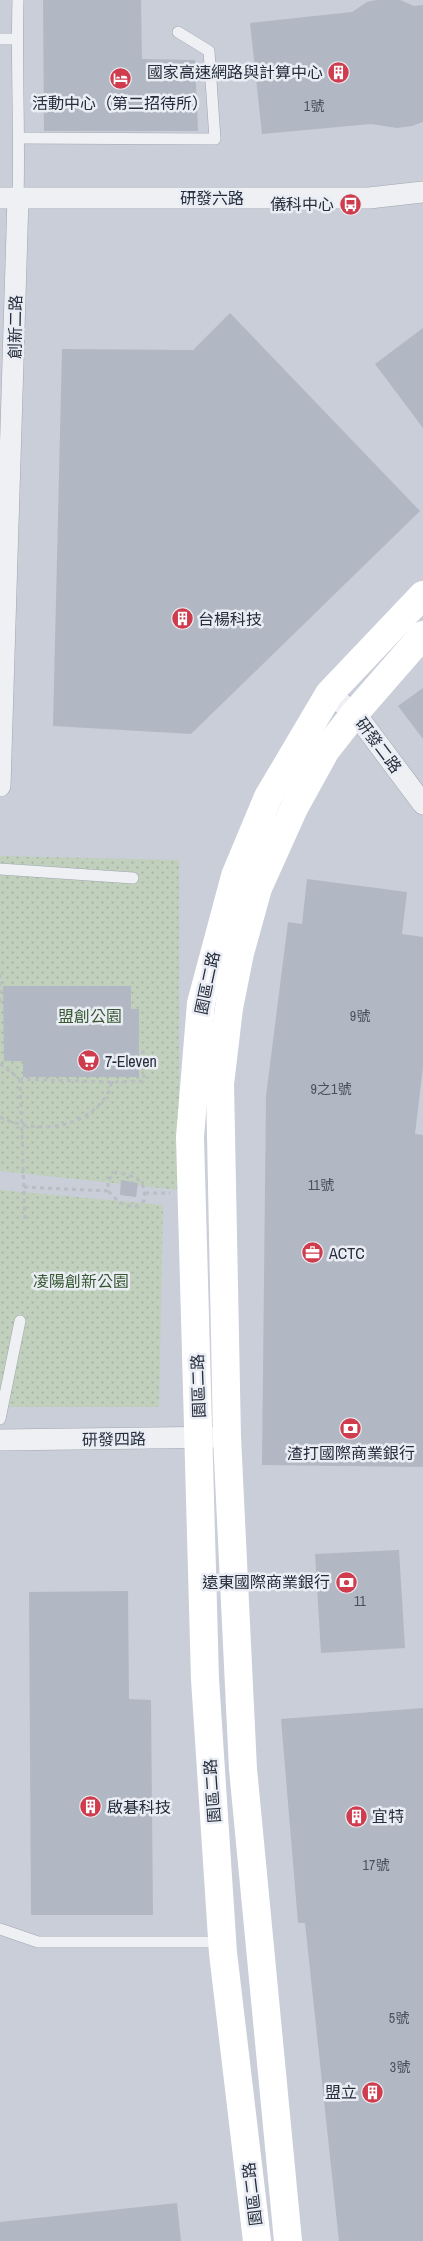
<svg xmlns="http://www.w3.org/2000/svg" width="423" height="2241" viewBox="0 0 423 2241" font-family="'Archivo Narrow','Noto Sans TC',sans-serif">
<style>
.built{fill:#c9ced8}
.park{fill:url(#park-dots)}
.building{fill:#b2b8c3}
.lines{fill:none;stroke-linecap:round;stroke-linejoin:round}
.lane-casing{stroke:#a1a6b0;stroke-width:12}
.street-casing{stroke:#a1a6b0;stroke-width:22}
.path{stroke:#babdc4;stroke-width:3;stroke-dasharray:4 4;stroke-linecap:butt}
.lane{stroke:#eef0f4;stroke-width:11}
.street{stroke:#eef0f4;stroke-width:21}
.secondary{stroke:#fff;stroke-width:28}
.labels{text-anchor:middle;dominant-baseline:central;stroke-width:5;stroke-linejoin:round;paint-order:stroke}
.number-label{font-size:14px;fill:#48505e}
.poi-label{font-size:16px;fill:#252d3c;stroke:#eaeef4;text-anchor:start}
.street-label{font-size:16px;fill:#252d3c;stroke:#eaeef4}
.park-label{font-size:16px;fill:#385832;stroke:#eaeef4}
</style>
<defs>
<pattern id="park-dots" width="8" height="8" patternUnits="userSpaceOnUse" patternTransform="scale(1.25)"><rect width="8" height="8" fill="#c0d0bc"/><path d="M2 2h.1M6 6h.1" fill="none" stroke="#a5b3a2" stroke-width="1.8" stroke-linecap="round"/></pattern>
</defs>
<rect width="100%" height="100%" fill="#dbdfe6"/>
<rect class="built" x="0" y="0" width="423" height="2241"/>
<g class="park">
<polygon points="0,856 179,860 179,1190 0,1171"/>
<polygon points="0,1190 163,1205 159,1407 0,1407"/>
</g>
<g class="building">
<polygon points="43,0 141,0 142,59 195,60 198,131 44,131"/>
<polygon points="376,0 400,0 414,6 423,5 423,122 412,126 397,128 371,124 262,134 250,23 352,12 367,2"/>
<polygon points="230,313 420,511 191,734 53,726 62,349 193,350"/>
<polygon points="423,328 423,428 375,364"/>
<polygon points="423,688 423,739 398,706"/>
<polygon points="307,879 407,892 402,934 423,937 423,1067 415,1134 423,1135 423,1467 262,1465 266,1096 288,922 302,924"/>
<polygon points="3,986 131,986 131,1009 139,1009 139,1077 23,1077 23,1061 4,1061"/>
<polygon points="121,1180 138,1183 136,1197 120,1195"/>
<polygon points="399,1550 405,1648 321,1653 315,1554"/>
<polygon points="128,1591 129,1699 151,1700 153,1915 31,1915 29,1592"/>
<polygon points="423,1708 423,2241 339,2241 305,1923 298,1923 281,1719"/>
<polygon points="177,2203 181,2241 0,2241 0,2222"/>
</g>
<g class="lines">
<defs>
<g id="lane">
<polyline points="0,39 17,39"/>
<polyline points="19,138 215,139 209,51 178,32"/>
<path d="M18,198C20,132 16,66 18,0"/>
<polyline points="0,869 133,878"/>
<polyline points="0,1419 20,1321"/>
<polyline points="0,1929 38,1942 223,1942"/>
</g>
<g id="street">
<polyline points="0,198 369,198 423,192"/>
<polyline points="329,694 355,713 423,804"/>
<polyline points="0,786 18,198"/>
<polyline points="0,1440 227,1437"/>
</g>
</defs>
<use href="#lane" class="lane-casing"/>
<use href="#street" class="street-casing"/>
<g class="path">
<polyline points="0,974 0,1004"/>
<polyline points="0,1064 20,1079 111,1082 144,1081 143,1050"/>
<polyline points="20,1079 25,1221"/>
<path d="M0,1117C30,1132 74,1131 99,1105C106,1097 110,1093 111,1082"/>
<path d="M24,1187L108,1191V1180L116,1172C135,1176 147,1179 144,1201L135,1207L120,1203L108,1191"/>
<polyline points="145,1193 170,1193"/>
</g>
<use href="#lane" class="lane"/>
<use href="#street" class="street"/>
<g class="secondary">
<polyline points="257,2241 223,1953 205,1679 190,1137 201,1003 235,876 268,797 329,694 423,595"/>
<polyline points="288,2241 243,1769 227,1437 220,1084 229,1008 240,953 258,888 294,808 326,750 355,713 423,635"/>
</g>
</g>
<defs>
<symbol id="building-disc" viewBox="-11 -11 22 22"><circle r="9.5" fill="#cf3c4e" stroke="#eaeef4"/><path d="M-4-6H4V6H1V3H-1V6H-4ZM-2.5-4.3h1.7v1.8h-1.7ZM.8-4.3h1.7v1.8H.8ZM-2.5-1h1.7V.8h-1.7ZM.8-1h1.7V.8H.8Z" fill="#fff"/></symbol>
<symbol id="hotel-disc" viewBox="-11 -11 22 22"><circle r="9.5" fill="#cf3c4e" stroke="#eaeef4"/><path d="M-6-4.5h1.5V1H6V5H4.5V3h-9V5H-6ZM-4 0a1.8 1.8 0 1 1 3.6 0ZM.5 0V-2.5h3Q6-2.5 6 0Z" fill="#fff"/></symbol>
<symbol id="bus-disc" viewBox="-11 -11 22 22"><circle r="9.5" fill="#cf3c4e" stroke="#eaeef4"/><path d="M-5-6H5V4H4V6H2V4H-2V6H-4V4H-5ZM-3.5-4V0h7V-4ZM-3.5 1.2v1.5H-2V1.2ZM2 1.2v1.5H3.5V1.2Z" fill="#fff"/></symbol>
<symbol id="supermarket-disc" viewBox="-11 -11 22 22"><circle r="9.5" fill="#cf3c4e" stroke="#eaeef4"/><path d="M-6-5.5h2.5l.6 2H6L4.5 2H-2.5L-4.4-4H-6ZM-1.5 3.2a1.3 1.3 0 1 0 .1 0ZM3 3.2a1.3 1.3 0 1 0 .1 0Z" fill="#fff"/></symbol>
<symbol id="office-disc" viewBox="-11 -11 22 22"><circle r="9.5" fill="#cf3c4e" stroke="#eaeef4"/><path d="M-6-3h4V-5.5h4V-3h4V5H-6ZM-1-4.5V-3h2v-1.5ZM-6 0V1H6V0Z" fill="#fff"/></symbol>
<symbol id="bank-disc" viewBox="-11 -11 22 22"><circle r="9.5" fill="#cf3c4e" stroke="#eaeef4"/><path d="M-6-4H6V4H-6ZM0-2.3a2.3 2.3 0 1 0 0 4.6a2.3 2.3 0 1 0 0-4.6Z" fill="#fff"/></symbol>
</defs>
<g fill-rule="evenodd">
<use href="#building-disc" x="326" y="60" width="25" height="25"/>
<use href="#hotel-disc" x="108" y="66" width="25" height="25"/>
<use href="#bus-disc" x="338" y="192" width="25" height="25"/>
<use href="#building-disc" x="170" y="606" width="25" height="25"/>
<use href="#supermarket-disc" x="76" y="1048" width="25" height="25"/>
<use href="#office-disc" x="300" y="1240" width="25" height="25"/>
<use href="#bank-disc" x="338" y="1416" width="25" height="25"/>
<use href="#bank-disc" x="334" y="1570" width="25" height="25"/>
<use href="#building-disc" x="78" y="1794" width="25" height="25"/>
<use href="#building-disc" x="344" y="1804" width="25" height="25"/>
<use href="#building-disc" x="360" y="2080" width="25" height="25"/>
</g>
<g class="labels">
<g class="number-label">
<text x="314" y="106">1號</text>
<text x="360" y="1016">9號</text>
<text x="331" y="1089">9之1號</text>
<text x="321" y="1185">11號</text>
<text x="360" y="1601">11</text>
<text x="376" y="1865">17號</text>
<text x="399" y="2018">5號</text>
<text x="400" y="2067">3號</text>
</g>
<g class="poi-label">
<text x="323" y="72" text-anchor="end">國家高速網路與計算中心</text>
<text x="120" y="103" text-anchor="middle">活動中心（第二招待所）</text>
<text x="334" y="204" text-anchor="end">儀科中心</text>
<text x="198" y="619">台楊科技</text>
<text x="105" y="1061">7-Eleven</text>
<text x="329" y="1253">ACTC</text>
<text x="351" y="1453" text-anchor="middle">渣打國際商業銀行</text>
<text x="330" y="1582" text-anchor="end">遠東國際商業銀行</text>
<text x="107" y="1807">啟碁科技</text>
<text x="372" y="1816">宜特</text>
<text x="357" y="2092" text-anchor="end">盟立</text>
</g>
<g class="street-label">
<text x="212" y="198">研發六路</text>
<text transform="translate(15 327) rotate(-89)">創新二路</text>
<text transform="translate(379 745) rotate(53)">研發二路</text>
<text transform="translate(207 983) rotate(-78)">園區二路</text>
<text transform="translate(198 1386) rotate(-92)">園區二路</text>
<text transform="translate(114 1439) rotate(-1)">研發四路</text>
<text transform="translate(212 1791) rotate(-94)">園區二路</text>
<text transform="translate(252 2194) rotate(-97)">園區二路</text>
</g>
<g class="park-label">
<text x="90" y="1016">盟創公園</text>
<text x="81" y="1281">凌陽創新公園</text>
</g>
</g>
</svg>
